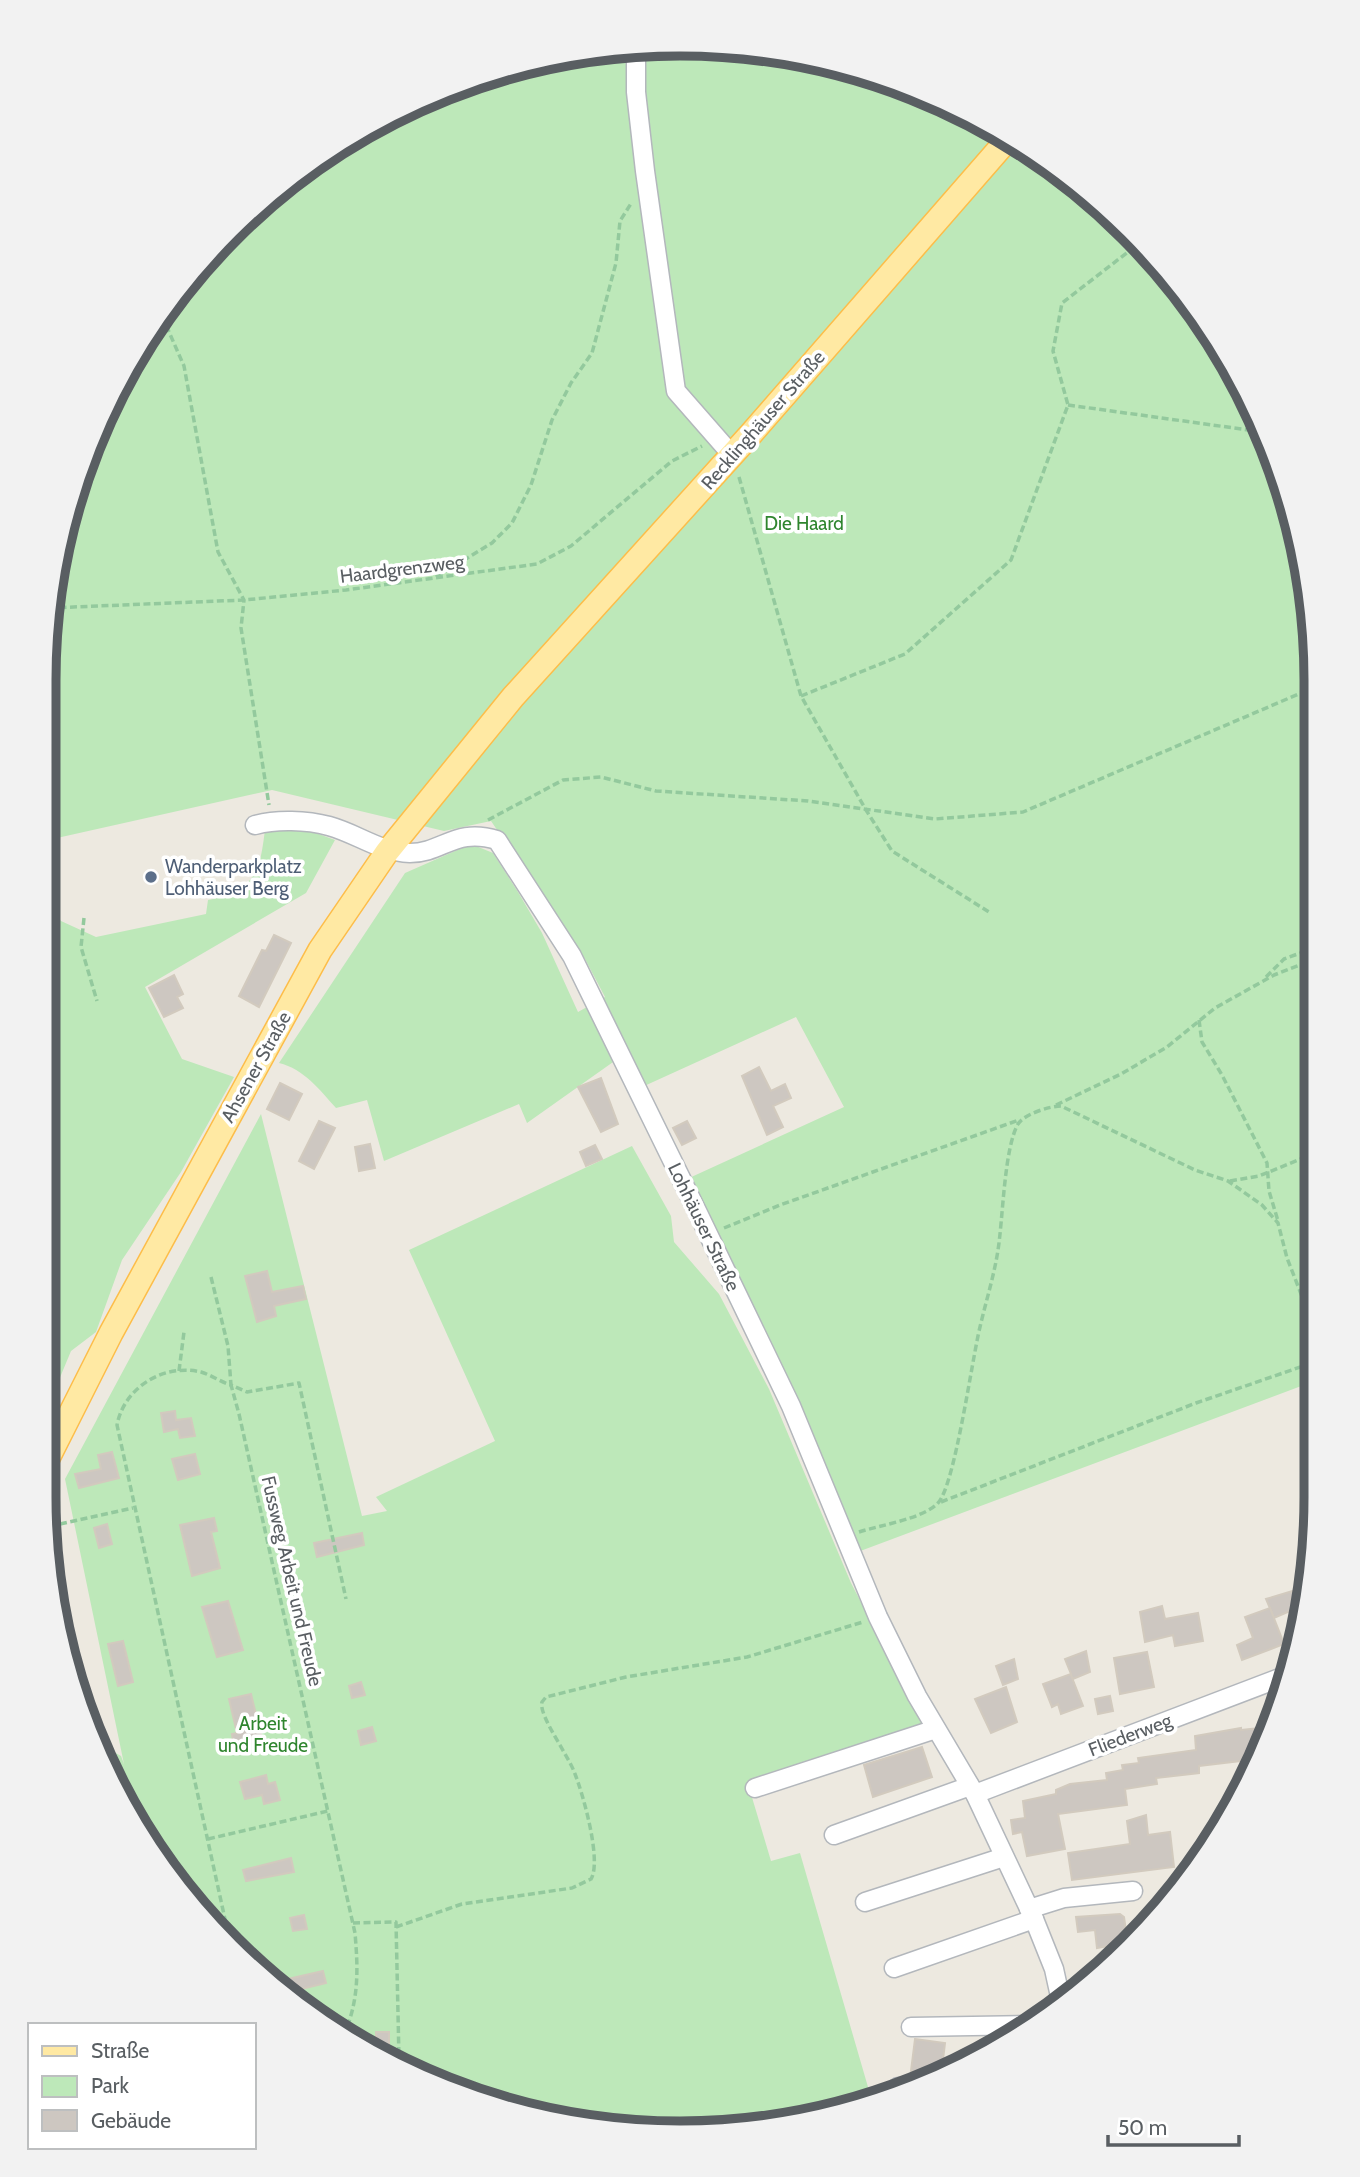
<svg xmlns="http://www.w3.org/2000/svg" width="1360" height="2177" viewBox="0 0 1360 2177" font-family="Cabin,sans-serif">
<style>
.green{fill:#bde8b9}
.building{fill:#cdc7c1;stroke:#d2cabe;stroke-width:2}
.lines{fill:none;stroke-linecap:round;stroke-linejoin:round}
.minor-casing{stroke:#b3b7bc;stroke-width:21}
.major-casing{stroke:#fdbd49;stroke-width:26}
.path{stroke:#93c99d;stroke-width:3.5;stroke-dasharray:7 3.5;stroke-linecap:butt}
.minor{stroke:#fff;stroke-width:18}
.major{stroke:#ffe9a3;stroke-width:23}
.service-dot{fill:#5c6f8a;stroke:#fff;stroke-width:2.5}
.labels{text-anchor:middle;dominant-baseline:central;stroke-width:7;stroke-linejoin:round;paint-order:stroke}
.street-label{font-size:19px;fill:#595e62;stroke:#fff}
.park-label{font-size:19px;fill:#2f852e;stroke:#fff}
.service-label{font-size:19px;fill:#4e5e75;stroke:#fff;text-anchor:start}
.rim{fill:none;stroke:#595e62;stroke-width:9}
</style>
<rect width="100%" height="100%" fill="#ede9e0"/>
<g class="green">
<path d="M722,45L845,66L962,110L1068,175L1185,292L1250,398L1294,515L1315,638L1312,1382L855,1553L687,1179L844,1107L796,1017L642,1087L623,1055L527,1123L519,1104L384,1161L367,1100L336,1108C320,1090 304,1069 279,1063L405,873L471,844L493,853L518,892L542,933L578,1012L605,997L585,959L491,821L444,831L272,790L48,840L49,597L92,437L175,292L261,201L362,129L476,77L597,49Z"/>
<path d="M267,815L335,840L306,893L145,987L182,1059L234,1077L181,1172L122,1260L96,1332L71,1351L44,1416L47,903L61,921L96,937L206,914L208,900C263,889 260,864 267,815Z"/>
<polygon points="261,1114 362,1516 387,1511 376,1497 495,1441 409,1250 632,1146 671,1216 674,1242 719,1294 769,1389 851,1583 926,1727 748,1784 771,1861 800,1853 868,2087 865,2102 845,2111 639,2132 475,2099 292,2002 151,1851 98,1743 121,1756 124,1764 65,1479"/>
</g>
<g class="building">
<polygon points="274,935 291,943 259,1007 239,996 262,950 266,951"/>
<polygon points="174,975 183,994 177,997 183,1008 164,1017 149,988"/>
<polygon points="759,1067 771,1091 785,1084 791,1098 773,1106 783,1127 767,1135 742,1076"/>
<polygon points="601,1078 618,1124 601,1132 578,1087"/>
<polygon points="280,1083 302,1094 289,1120 267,1109"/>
<polygon points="319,1121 335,1128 314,1169 299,1161"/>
<polygon points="687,1121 696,1138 682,1145 673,1128"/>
<polygon points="370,1144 375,1168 359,1171 355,1147"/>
<polygon points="595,1145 602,1159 586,1166 580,1152"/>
<polygon points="267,1271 272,1292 303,1286 306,1299 274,1306 276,1316 257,1322 245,1276"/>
<polygon points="175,1411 176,1420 191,1418 195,1436 180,1438 178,1429 164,1432 161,1413"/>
<polygon points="112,1452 119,1478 79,1488 75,1474 101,1469 98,1455"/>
<polygon points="195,1454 200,1474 178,1480 172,1459"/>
<polygon points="214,1518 217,1531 211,1532 220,1568 192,1576 180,1525"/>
<polygon points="107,1524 112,1544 99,1548 94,1528"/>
<polygon points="362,1533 364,1545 317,1557 314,1543"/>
<polygon points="1309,1586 1304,1605 1274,1618 1266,1599"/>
<polygon points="228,1601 243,1650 217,1657 202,1607"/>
<polygon points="1162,1606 1165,1619 1198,1613 1203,1641 1175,1646 1173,1635 1145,1642 1140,1612"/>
<polygon points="1270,1608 1284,1644 1242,1660 1237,1645 1253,1638 1245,1617"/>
<polygon points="123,1641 133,1682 118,1686 108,1644"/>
<polygon points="1086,1651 1090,1672 1073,1679 1071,1675 1083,1706 1061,1714 1058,1704 1052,1707 1043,1684 1071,1674 1065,1659"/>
<polygon points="1147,1652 1154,1687 1120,1694 1114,1658"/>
<polygon points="1014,1659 1018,1679 1003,1685 996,1666"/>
<polygon points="361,1682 365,1695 352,1698 349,1686"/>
<polygon points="1006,1687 1017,1722 991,1733 975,1699"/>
<polygon points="251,1694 262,1739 234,1747 232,1734 237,1733 229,1699"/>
<polygon points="1110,1696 1113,1711 1098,1714 1095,1699"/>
<polygon points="372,1727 376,1741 361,1745 358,1731"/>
<polygon points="1268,1727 1268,1740 1257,1759 1199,1766 1199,1773 1156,1778 1157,1784 1125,1789 1127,1805 1058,1814 1065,1849 1027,1856 1022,1832 1013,1834 1011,1820 1025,1818 1023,1801 1056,1794 1056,1790 1070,1784 1107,1780 1106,1773 1123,1770 1122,1765 1139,1763 1138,1758 1196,1750 1195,1736 1241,1728 1241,1730"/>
<polygon points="922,1747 932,1777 873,1797 864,1765"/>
<polygon points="266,1775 268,1784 275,1782 280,1800 264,1804 262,1795 245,1799 240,1782"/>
<polygon points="1146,1815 1148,1835 1170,1832 1174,1867 1072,1880 1068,1853 1130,1844 1127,1821"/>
<polygon points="291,1858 294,1872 246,1881 243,1870"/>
<polygon points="1120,1914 1124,1917 1127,1938 1109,1955 1108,1946 1097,1948 1095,1930 1078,1932 1076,1917"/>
<polygon points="304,1915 307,1929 293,1931 290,1918"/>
<polygon points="323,1971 326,1983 285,1993 281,1990 279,1981"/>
<polygon points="376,2032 389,2032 389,2048 376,2046"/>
<polygon points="915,2039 945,2043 942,2068 928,2074 911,2071"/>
</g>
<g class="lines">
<defs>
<g id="minor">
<polyline points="636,48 636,92 645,171 676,391 732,455"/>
<path d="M255,825C276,819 307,820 329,826C358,834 379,852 410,853C443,853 455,827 497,840L572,956L698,1213L791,1406L878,1617L917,1696L975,1794L1034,1919L1054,1969L1061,2001"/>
<polyline points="755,1788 936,1729"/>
<polyline points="975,1794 1285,1676"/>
<polyline points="834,1835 970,1786"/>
<polyline points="865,1902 1004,1857"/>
<polyline points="1029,1909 1064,1898 1133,1891"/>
<polyline points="894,1968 1034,1919"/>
<polyline points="911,2027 1035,2025"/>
<polyline points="898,2087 899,2087"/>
</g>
<polyline id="major" points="44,1466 111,1333 320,950 387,852 513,697 750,435 1008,139"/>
</defs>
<use href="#minor" class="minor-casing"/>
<use href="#major" class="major-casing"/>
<g class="path">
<polyline points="162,316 184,366 218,552 244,600 241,628 269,805"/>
<polyline points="1068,405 1263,432"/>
<polyline points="739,477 801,696 866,810 892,851 989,912"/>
<polyline points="436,577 492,543 512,523 531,485 552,420 571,383 592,353 616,263 620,221 632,202"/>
<polyline points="49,608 244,600 346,590 537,564 571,546 672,461 702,446"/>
<polyline points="801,696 905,654 1011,560 1068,405 1053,351 1062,303 1137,245"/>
<polyline points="488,820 563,780 601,777 656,791 808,801 935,819 1023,812 1315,687"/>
<polyline points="84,918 81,947 97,1001"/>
<polyline points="1266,977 1284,959 1314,948"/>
<polyline points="1199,1020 1202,1042 1222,1075 1267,1163 1269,1191 1278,1221"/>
<polyline points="1056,1105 1121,1074 1167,1047 1215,1008 1274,975 1313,960"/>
<polyline points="1230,1181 1259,1176 1313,1154"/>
<polyline points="724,1228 780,1205 1019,1120"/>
<polyline points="211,1277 228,1346 231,1385 247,1392 299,1383 346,1599"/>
<polyline points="179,1371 184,1332"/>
<polyline points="941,1502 1196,1403 1312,1363"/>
<polyline points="60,1524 133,1508"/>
<path d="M859,1532C880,1525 923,1519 938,1503C955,1485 972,1359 980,1327C986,1301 994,1276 998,1250C1003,1219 1004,1149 1018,1124C1024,1114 1050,1106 1061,1106L1195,1170L1228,1181L1262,1205L1278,1223L1287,1258L1312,1322"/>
<polyline points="208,1839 328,1811"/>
<polyline points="353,1923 396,1922 399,2059"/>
<path d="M396,1927L462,1904L572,1888L591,1879C602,1861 583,1794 575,1774C569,1756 538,1715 542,1702L546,1697L626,1677L747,1657L863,1622"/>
<path d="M228,1933L117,1425C124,1388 163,1363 201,1372C211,1375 221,1382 231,1385L239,1414L355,1933C358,1968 359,1997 346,2030"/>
</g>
<use href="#minor" class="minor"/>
<use href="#major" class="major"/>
</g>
<circle class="service-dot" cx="151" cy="877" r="7"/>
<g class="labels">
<g class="street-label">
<text transform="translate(763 420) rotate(-49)">Recklinghäuser Straße</text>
<text transform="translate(402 569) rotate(-7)">Haardgrenzweg</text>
<text transform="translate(256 1067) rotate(-61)">Ahsener Straße</text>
<text transform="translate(704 1227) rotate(64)">Lohhäuser Straße</text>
<text transform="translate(292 1581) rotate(77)">Fussweg Arbeit und Freude</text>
<text transform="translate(1130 1735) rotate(-21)">Fliederweg</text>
</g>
<g class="park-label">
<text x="804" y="523">Die Haard</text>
<text x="263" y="1723">Arbeit<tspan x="263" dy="22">und Freude</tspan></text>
</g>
<g class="service-label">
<text x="165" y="866">Wanderparkplatz<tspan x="165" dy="22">Lohhäuser Berg</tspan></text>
</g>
</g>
<path d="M0 0H1360V2177H0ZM680 56H680A624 624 0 0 1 1304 680V1497A624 624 0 0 1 680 2121H680A624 624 0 0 1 56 1497V680A624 624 0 0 1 680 56Z" fill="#f2f2f2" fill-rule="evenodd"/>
<path class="rim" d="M680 56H680A624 624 0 0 1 1304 680V1497A624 624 0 0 1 680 2121H680A624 624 0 0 1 56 1497V680A624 624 0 0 1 680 56Z"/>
<rect x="28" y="2023" width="228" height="126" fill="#ffffff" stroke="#bdbfc0" stroke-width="2"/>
<rect x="42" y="2046" width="35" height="10" fill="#ffe9a3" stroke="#bdbfc0" stroke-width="2"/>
<text x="91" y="2058" font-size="21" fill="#595e62">Straße</text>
<rect x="42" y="2076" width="35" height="21" fill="#bde8b9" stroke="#bdbfc0" stroke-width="2"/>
<text x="91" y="2093" font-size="21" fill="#595e62">Park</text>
<rect x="42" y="2110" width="35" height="21" fill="#cdc7c1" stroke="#bdbfc0" stroke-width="2"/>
<text x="91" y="2128" font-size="21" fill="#595e62">Gebäude</text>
<path d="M1108 2135v10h131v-10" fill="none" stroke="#595e62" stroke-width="3.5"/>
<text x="1118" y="2135" font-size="21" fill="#595e62" stroke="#ffffff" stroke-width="5" paint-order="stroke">50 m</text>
</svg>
